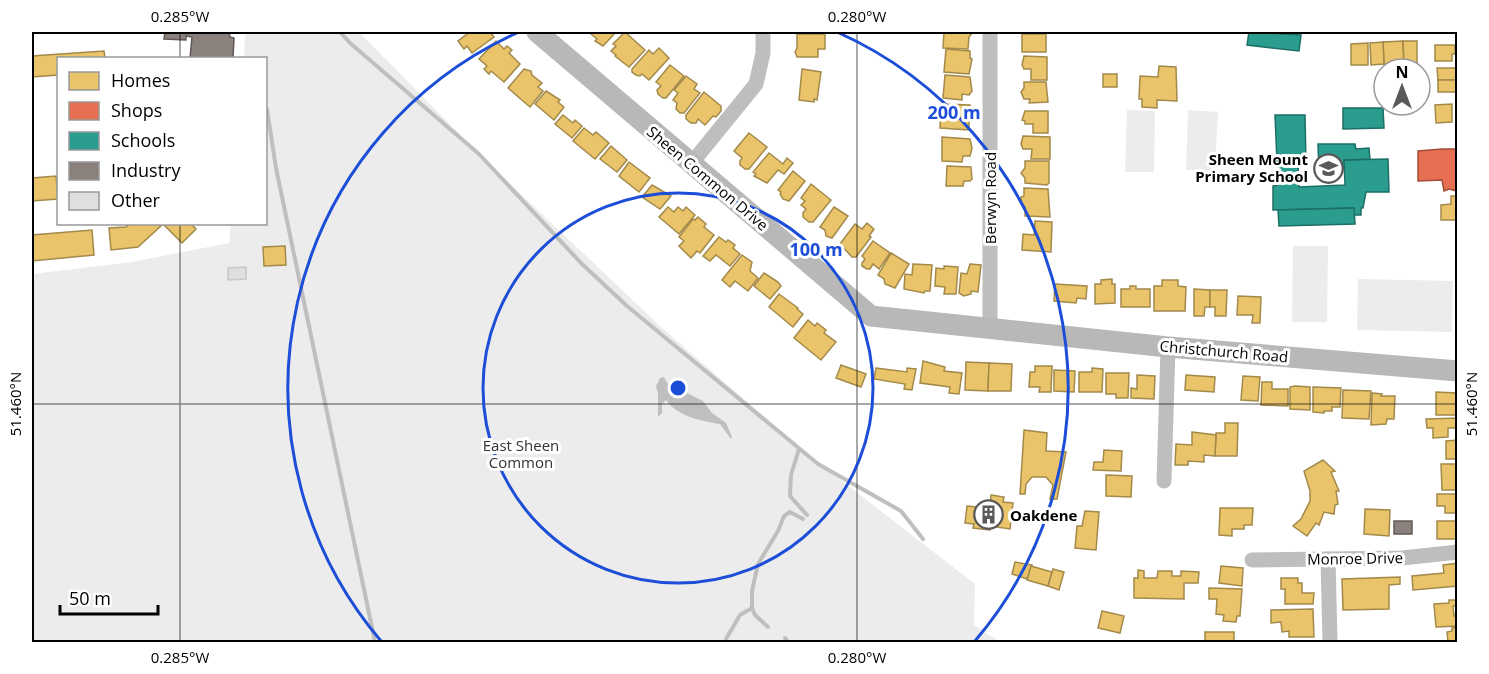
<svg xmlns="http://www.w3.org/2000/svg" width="1489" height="674" viewBox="0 0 1489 674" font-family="'Open Sans',sans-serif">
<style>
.green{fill:#ececec}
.water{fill:#bfbfbf}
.homes{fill:#e9c46a;stroke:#a3894a;stroke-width:1.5}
.shops{fill:#e76f51;stroke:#a24e39;stroke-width:1.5}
.schools{fill:#2a9d8f;stroke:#1d6e64;stroke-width:1.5}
.industry{fill:#8a817c;stroke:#615a57;stroke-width:1.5}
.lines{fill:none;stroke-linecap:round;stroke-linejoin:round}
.stream{stroke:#bfbfbf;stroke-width:4}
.building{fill:#dfdfdf;stroke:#c7c7c7;stroke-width:1.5}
.street{stroke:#bebebe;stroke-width:15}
.secondary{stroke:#b8b8b8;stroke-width:21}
.ticks{fill:none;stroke:#000;stroke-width:1.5;stroke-opacity:0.45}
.ring{fill:none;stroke:#1d4ed8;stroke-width:3}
.labels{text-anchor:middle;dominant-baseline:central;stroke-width:6;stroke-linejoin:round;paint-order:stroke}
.poi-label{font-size:15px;font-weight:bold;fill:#000;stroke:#fff;text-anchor:end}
.street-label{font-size:15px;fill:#000;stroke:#fff}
.park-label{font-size:15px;fill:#333;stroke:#fff}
.centre{fill:#1d4ed8;stroke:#fff;stroke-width:3}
.ring-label{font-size:18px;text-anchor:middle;font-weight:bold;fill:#1d4ed8;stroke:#fff;stroke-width:6;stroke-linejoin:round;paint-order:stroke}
.neatline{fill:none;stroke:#000;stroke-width:2}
.ticks-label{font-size:15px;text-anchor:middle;fill:#000}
</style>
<rect width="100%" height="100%" fill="#fff"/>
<g class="green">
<polygon points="249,32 359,32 486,161 662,328 806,453 975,584 974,625 1000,642 32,642 32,274 132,262 229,243 231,224 266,224 266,58 244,58 245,35"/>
<polygon points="1127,110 1155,111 1154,172 1125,172"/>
<polygon points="1188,110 1218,112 1215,171 1186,170"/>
<polygon points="1293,246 1328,246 1327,322 1292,322"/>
<polygon points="1358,279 1453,281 1452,332 1357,330"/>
</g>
<path class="water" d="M664,377L667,383L703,401L712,413L726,423L732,437L731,439L720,424C701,421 677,416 666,400L662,404V413L658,417V394L656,386L660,378Z"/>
<g class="homes">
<polygon points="470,32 490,32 494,37 472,53 467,46 464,49 458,41"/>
<polygon points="593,32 616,32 603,46 595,41 597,39 591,34"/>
<polygon points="625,32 645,50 629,67 615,56 616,55 611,51 616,46 613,44"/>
<polygon points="944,32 973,32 969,37 968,49 943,48"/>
<polygon points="797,34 825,34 825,49 818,49 818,57 797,57 795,52 797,48"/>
<rect x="1022" y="34" width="24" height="18"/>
<polygon points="496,41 504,49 507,46 512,50 509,53 520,64 504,82 491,71 489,74 484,69 487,66 479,59"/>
<polygon points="1403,41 1404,64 1384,64 1383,42"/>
<polygon points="1403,41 1417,41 1417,63 1404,64"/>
<polygon points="1383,42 1384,64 1371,65 1370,43"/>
<polygon points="1368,43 1368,65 1351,65 1351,44"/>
<polygon points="1435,45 1455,45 1455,54 1452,54 1452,61 1435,61"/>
<polygon points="659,48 669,58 649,80 642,74 640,76 636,75 632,72 632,69 649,50 653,54"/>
<polygon points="946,49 970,51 970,58 972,59 969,74 944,72"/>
<polygon points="104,51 105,58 58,58 58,75 32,77 32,56"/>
<polygon points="1024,56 1047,57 1047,80 1031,80 1031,69 1024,69 1022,65"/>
<polygon points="670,65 684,76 666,98 663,98 658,94 657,90 661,86 656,82"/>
<polygon points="1159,66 1176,67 1177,101 1157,100 1157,108 1142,107 1142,99 1139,99 1140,76 1158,77"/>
<polygon points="1437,68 1457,68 1457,80 1438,80"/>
<polygon points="524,69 531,71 532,75 542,83 538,87 543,91 530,107 508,88"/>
<polygon points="802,69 821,72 817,100 814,99 814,102 799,100"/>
<rect x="1103" y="74" width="14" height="13"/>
<polygon points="945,75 970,77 972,91 969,95 962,94 962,100 943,98"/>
<polygon points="686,76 697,84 694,89 700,93 684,113 680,113 676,109 677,103 673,100 678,93 674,90"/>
<rect x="1438" y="80" width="19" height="12"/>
<polygon points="1024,82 1046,82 1048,102 1029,103 1030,99 1024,99 1021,92 1024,88"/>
<polygon points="546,91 560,100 558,102 564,107 554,120 535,104"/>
<polygon points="704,92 721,106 721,111 716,117 713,116 705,125 698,119 696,123 691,123 686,119 686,115"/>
<polygon points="941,104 970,105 970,114 972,117 969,122 969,130 940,128"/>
<polygon points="1452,104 1452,122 1436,123 1435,105"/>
<polygon points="1025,111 1048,111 1048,133 1033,133 1033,124 1025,124 1025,121 1022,120"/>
<polygon points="563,115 573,123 575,120 582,126 572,138 555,124"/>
<polygon points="584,128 593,135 596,132 609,143 595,159 573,141"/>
<polygon points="749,133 767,147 749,169 745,169 740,165 740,161 742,158 734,151"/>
<polygon points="1023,136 1050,137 1050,159 1031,159 1032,149 1023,149 1021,144"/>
<polygon points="942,137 970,139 972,148 970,156 963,156 962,162 942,161"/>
<polygon points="611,146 627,160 617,172 600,159"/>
<polygon points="769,153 783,164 787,158 793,163 784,174 778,170 767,183 754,176 756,174 753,172"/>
<polygon points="1025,161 1049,161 1049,183 1047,185 1025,183 1025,178 1021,173 1025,168"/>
<polygon points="629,162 650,178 639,192 619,176"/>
<polygon points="947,166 971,167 972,179 970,181 964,181 963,186 946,186"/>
<polygon points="793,171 805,181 789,201 783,199 780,194 781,192 778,190"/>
<polygon points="56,176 58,199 32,201 32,178"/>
<polygon points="811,184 831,200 813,222 809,222 803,217 803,213 806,209 801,205 805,201 801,198"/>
<polygon points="652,185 671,196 660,209 642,197"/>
<polygon points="1024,188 1048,189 1050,217 1025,216 1025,208 1021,202 1021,197 1024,196"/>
<polygon points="1451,196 1458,196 1458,220 1441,220 1441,205 1451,204"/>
<polygon points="668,207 674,212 678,207 683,211 686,207 695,215 679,234 659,217"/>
<polygon points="834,207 848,216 832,238 826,236 825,230 820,227"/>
<polygon points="698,217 706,224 704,227 714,235 700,253 697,251 691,258 679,246 684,241 679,237 693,219 695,220"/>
<polygon points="1035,221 1052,222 1051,252 1022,250 1023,234 1034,235"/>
<polygon points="867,223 874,229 869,236 871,237 856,257 852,257 840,244 855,224 862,229"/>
<polygon points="129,224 163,224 138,247 111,250 109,228 126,227"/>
<polygon points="163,224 191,224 196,229 182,243"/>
<polygon points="92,230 94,255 32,261 32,235"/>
<polygon points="719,237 726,242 728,240 735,245 733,248 740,254 730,266 716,255 710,261 703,256"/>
<polygon points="873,241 890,253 879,269 873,264 870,269 867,269 862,266 862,263 865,259 862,256"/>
<polygon points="285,246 286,265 264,266 263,247"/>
<polygon points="891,253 909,264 895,288 885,284 884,279 878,275"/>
<polygon points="742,255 752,262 750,271 758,278 748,291 735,281 730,287 722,280"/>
<polygon points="913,264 932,265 930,291 925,291 924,293 904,289 905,274 912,275"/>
<polygon points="970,264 981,265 978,292 971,291 971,294 964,296 959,293 961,273 967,274"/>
<polygon points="944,266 958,267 956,294 944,294 945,287 935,286 936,268 944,269"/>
<polygon points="764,273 778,282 781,286 770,299 754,286"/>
<polygon points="1112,279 1112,284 1115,284 1115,303 1095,304 1095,284 1101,284 1101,280"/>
<polygon points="1162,280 1178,280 1178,286 1186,287 1185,311 1154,311 1154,286 1162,286"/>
<polygon points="1055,284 1087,286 1086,299 1077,298 1076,303 1054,301"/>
<polygon points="1130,286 1136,286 1136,289 1150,289 1150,307 1121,307 1121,289 1130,289"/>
<polygon points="1194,289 1210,290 1210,307 1205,307 1204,316 1194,316"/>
<polygon points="1210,290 1227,290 1226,316 1215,316 1215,307 1210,307"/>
<polygon points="779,294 798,308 797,309 803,314 793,327 769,307"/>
<polygon points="1238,296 1261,297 1260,323 1252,323 1253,315 1237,315"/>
<polygon points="808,320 815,326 817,323 826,330 824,333 836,342 821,360 794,338"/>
<polygon points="923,361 945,367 944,371 962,373 959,394 949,393 950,387 920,383"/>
<polygon points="966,362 989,363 988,391 965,390"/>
<polygon points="989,363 1012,364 1011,391 988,391"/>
<polygon points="841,365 866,374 861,387 836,378"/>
<polygon points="1035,366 1052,366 1051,392 1039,392 1040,387 1029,387 1030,372 1035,372"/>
<polygon points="876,368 907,372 907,368 916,369 912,390 904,389 905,384 874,379"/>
<polygon points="1092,368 1103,369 1102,392 1079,392 1079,372 1092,372"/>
<polygon points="1054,370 1075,371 1074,392 1054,391"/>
<polygon points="1106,373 1129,373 1128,398 1116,398 1116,394 1106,394"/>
<polygon points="1137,375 1155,376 1154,399 1131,398 1131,388 1137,389"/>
<polygon points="1186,375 1215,377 1214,392 1185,390"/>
<polygon points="1243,376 1260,377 1258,401 1241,400"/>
<polygon points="1262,382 1272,382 1272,389 1288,389 1288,406 1261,405"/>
<polygon points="1295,386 1310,387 1310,410 1290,409 1290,387"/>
<polygon points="1313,387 1341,388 1340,407 1332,407 1332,411 1324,411 1324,413 1313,412"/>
<polygon points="1343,390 1371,391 1369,419 1342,418"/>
<polygon points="1436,392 1457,393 1457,415 1436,415"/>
<polygon points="1372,393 1382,394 1381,396 1395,396 1394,419 1387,419 1386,424 1371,425"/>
<polygon points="1458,418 1458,428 1448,428 1448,437 1433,438 1433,428 1427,428 1426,419"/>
<polygon points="1225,423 1238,423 1237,456 1215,456 1216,433 1225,433"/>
<polygon points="1024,430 1047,433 1046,451 1066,452 1057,499 1050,499 1053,485 1046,477 1032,477 1026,484 1025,494 1020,494"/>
<polygon points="1192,432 1216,435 1215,456 1204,455 1204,462 1188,461 1188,465 1175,465 1176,444 1192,445"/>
<polygon points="1458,440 1458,459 1446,459 1446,441"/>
<polygon points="1104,450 1122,451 1121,471 1093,470 1094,462 1103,462"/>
<polygon points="1323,460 1335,471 1331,472 1339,491 1336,491 1338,504 1335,505 1334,514 1324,512 1319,525 1316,523 1307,536 1293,526 1301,519 1310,501 1310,491 1304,471"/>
<polygon points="1441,464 1457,464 1457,490 1442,490"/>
<polygon points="1106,475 1132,476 1131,497 1106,496"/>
<polygon points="1437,494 1458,494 1458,513 1445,513 1445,506 1437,506"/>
<polygon points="991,495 1004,497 1003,502 1013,503 1010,529 990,526 990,530 973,528 974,524 965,523 967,506 990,508"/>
<polygon points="1220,508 1253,508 1252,525 1244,525 1244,529 1232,529 1232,536 1219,535"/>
<polygon points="1365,509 1390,510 1389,536 1364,534"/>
<polygon points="1085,511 1099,512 1096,550 1075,548 1077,526 1082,526"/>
<rect x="1437" y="521" width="21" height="18"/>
<polygon points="1015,562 1032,565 1027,579 1012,574"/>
<polygon points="1458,563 1458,586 1413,590 1412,576 1444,573 1443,565"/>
<polygon points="1031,566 1052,572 1048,586 1027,580"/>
<polygon points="1221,566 1243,568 1242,586 1219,583"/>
<polygon points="1053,569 1064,572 1059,590 1048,586"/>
<polygon points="1138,570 1144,571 1144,578 1157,578 1158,571 1172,571 1172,576 1181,576 1181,571 1199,572 1198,583 1184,583 1184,599 1134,598 1134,578 1138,578"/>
<polygon points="1400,577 1400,584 1389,585 1389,609 1343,610 1342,579"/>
<polygon points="1281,578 1298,578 1298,583 1302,583 1302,593 1314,593 1313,604 1285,604 1285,589 1281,589"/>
<polygon points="1209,588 1242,589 1240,616 1237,616 1236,622 1223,621 1224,615 1216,614 1217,599 1209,599"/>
<polygon points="1449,600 1458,600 1458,606 1453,606 1454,616 1458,615 1458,626 1436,627 1434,604 1449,603"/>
<polygon points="1313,609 1314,637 1289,637 1289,631 1282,632 1281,622 1271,623 1271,610"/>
<polygon points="1102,611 1124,616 1120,633 1098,628"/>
<polygon points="1458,627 1458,642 1448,642 1447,632 1452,631 1452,628"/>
<rect x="1205" y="632" width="29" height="10"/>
</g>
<polygon class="shops" points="1442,149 1458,149 1457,191 1449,189 1444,191 1442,180 1418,181 1418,151"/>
<g class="schools">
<polygon points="1249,32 1301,35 1299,51 1247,45"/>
<polygon points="1343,108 1383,108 1384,128 1343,129"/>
<polygon points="1275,115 1305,115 1306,164 1298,164 1299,187 1345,185 1344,160 1388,159 1389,192 1366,192 1363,208 1361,208 1361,215 1354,215 1354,208 1273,210 1273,186 1278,185"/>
<polygon points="1318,144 1355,144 1356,149 1369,148 1370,159 1344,160 1344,169 1319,171"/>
<polygon points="1354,208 1355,224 1279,226 1278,210"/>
</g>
<g class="industry">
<polygon points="165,32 229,32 230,37 234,38 233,58 190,58 192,37 186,36 186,40 164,39"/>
<rect x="1394" y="521" width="18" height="13"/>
</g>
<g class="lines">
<g class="stream">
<polyline points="340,32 350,43 479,154 582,264 627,306 818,464 901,511 923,539"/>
<polyline points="267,109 276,168 375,642"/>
<polyline points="799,449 791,475 790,496 807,515"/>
<polyline points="768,627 755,615 752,608 752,591 758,564 778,531 784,516 790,512 803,519"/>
<polyline points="785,638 788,642"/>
<polyline points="726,639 740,615 752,608"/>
</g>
</g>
<polygon class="building" points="246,267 246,279 228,280 228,268"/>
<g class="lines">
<g class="street">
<polyline points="691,164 756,84 763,53 763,32"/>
<polyline points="990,328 990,32"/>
<polyline points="1164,481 1168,347"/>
<polyline points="1328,559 1330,642"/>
<polyline points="1252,560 1402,558 1458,552"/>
</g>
<polyline class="secondary" points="537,32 871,316 1168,347 1458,371"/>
</g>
<path class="ticks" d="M180,32V58M857,32V642M180,224V642M32,404H1458"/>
<g class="ring">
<circle cx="678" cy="388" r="195"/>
<path d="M381 641A390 390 0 0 1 519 32M837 32A390 390 0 0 1 975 641"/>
</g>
<defs>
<symbol id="school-ring" viewBox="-11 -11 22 22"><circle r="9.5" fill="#fff" stroke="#595959" stroke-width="1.5"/><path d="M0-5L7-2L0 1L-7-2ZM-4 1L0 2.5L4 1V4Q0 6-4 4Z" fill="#595959"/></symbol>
<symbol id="building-ring" viewBox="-11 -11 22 22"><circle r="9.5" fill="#fff" stroke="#595959" stroke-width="1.5"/><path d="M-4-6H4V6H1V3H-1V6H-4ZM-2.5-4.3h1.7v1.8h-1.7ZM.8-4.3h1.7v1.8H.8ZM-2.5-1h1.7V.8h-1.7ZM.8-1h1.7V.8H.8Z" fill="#595959"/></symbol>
</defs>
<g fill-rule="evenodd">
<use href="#school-ring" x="1312" y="152" width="33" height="33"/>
<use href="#building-ring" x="972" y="498" width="33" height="33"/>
</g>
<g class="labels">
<g class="poi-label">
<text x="1308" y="159">Sheen Mount<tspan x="1308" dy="17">Primary School</tspan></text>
<text x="1010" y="515" text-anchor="start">Oakdene</text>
</g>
<g class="street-label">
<text transform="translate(708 178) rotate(40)">Sheen Common Drive</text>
<text transform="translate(990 198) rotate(-90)">Berwyn Road</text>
<text transform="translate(1224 351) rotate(5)">Christchurch Road</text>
<text transform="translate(1355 558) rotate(-1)">Monroe Drive</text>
</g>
<g class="park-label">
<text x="521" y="445">East Sheen<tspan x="521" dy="17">Common</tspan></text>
</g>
</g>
<circle cx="678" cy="388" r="9" class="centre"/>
<g class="ring-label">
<text x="954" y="119">200 m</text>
<text x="816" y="256">100 m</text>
</g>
<rect width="1489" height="674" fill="none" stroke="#ffffff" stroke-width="66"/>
<rect x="57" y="57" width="210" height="168" fill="#ffffff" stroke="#999999" stroke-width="1.5"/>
<rect x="69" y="72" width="30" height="18" fill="#e9c46a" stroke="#999999" stroke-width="1.5"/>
<text x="111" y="87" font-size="18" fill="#000000">Homes</text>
<rect x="69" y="102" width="30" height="18" fill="#e76f51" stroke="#999999" stroke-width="1.5"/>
<text x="111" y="117" font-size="18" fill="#000000">Shops</text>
<rect x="69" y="132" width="30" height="18" fill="#2a9d8f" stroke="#999999" stroke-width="1.5"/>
<text x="111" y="147" font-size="18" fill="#000000">Schools</text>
<rect x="69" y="162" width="30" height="18" fill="#8a817c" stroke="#999999" stroke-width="1.5"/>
<text x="111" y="177" font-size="18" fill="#000000">Industry</text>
<rect x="69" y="192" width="30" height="18" fill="#dfdfdf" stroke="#999999" stroke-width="1.5"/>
<text x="111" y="207" font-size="18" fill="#000000">Other</text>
<g transform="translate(1402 87)"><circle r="28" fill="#ffffff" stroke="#999999" stroke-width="1.5"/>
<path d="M0-4.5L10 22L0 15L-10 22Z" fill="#595959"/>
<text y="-9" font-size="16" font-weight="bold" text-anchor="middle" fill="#000000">N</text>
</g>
<path d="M60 605v9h98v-9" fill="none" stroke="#000000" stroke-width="3"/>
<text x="69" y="605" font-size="18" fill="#000000" stroke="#ffffff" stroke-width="4.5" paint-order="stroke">50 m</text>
<rect x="33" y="33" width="1423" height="608" class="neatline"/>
<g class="ticks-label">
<text x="180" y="22">0.285°W</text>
<text x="857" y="22">0.280°W</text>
<text transform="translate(16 404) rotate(-90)" y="5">51.460°N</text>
<text transform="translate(1472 404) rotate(-90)" y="5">51.460°N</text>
<text x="180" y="663">0.285°W</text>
<text x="857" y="663">0.280°W</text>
</g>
</svg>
